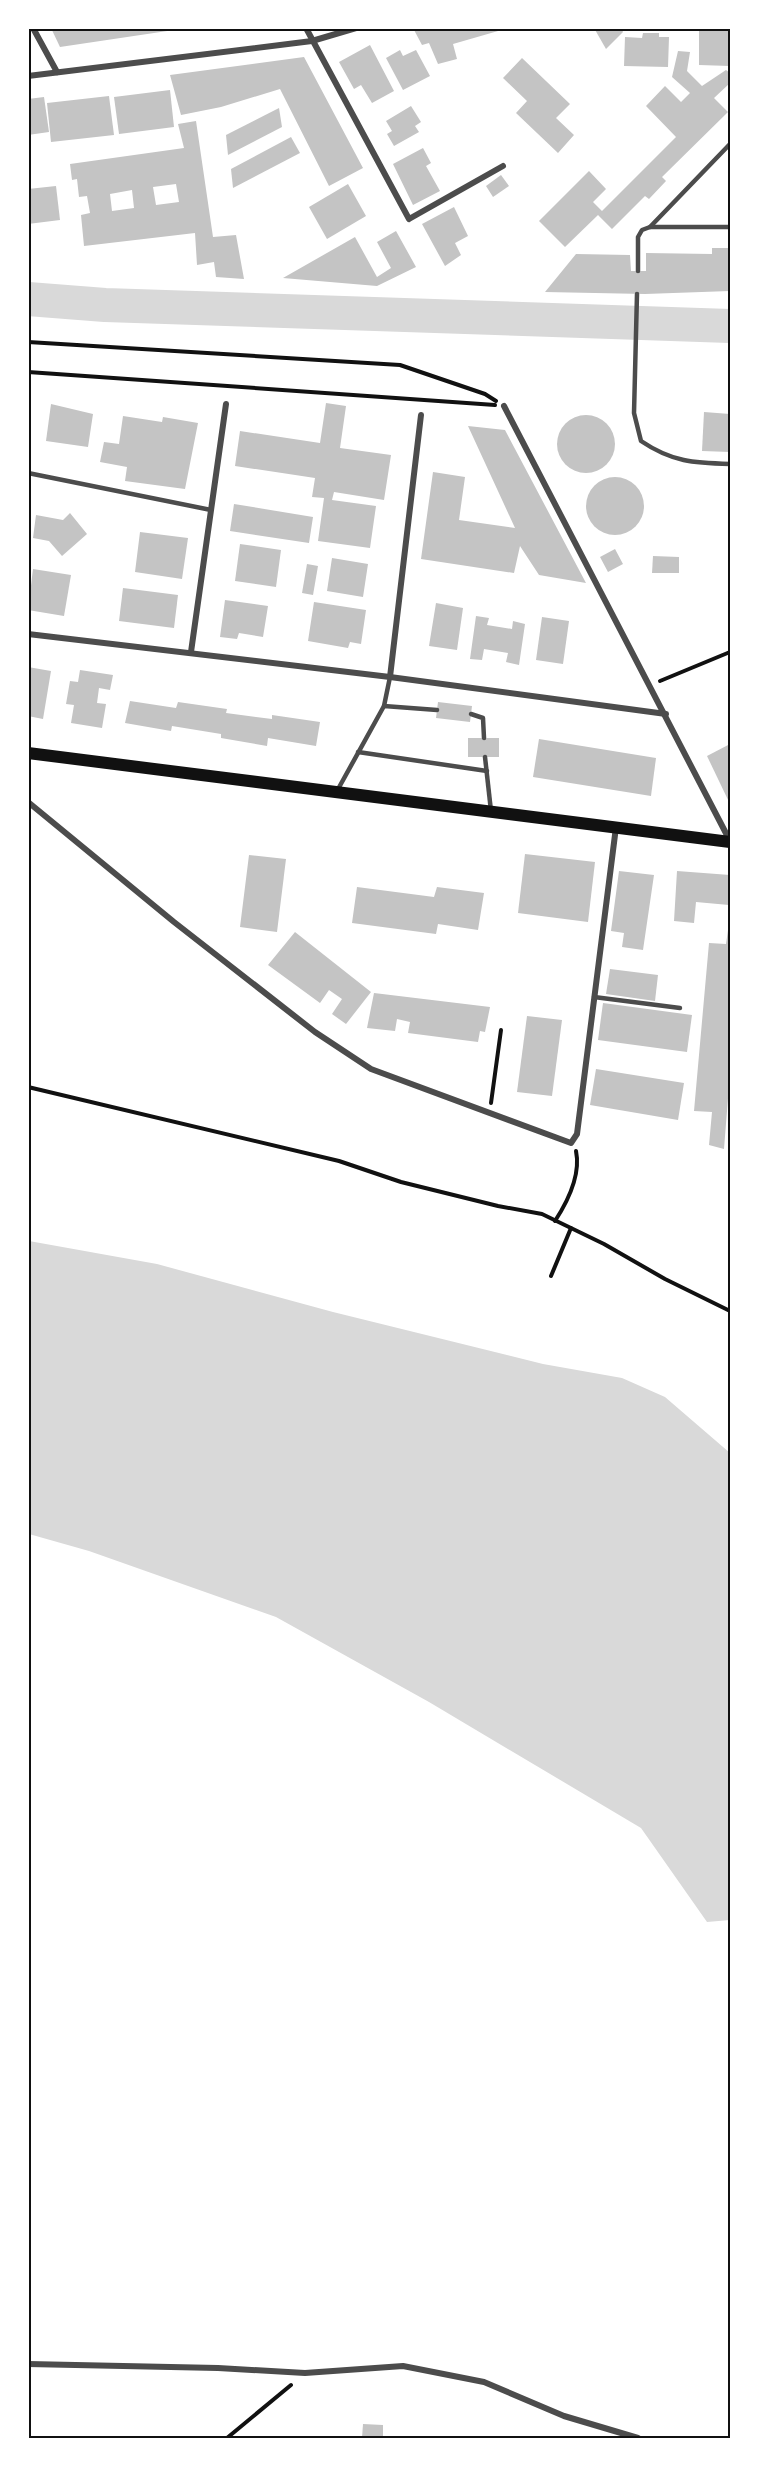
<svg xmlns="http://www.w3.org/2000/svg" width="759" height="2467" viewBox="0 0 759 2467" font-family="Rubik,sans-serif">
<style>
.water{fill:#d9d9d9}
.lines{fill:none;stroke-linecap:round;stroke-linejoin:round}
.river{stroke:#d9d9d9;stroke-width:34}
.building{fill:#c4c4c4;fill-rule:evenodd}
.path{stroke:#111;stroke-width:4}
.service{stroke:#4c4c4c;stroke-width:4.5}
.minor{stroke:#4c4c4c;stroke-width:6}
.secondary{stroke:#111;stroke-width:12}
.neatline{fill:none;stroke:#111;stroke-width:2}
</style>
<rect width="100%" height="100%" fill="#fff"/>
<polygon class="water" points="29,1241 157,1264 333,1312 543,1364 622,1378 665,1397 730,1453 730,1920 707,1922 641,1828 429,1702 276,1617 89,1551 29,1534"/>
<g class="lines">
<polyline class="river" points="28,299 105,305 730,326"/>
</g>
<g class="building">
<polygon points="51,28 174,28 174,30 60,47"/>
<polygon points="413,28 505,28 505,29 453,44 457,59 438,64 429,43 422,45"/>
<polygon points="594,28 621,28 623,32 606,49"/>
<polygon points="699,31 730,31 730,66 699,65"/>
<polygon points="643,33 659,33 659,37 669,37 668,67 624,66 625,37 642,38"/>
<polygon points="370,45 394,91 372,103 361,85 354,89 339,62"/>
<polygon points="400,50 403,56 416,50 430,76 403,90 386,58"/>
<polygon points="678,51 690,52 687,71 702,86 726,70 730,73 730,83 714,98 728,112 662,177 666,181 649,199 645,196 612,229 598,215 565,247 539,221 589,171 606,189 593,202 602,211 676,137 646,106 665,86 681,102 690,93 672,77"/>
<polygon points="304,57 363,168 329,186 280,89 221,107 181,115 170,75"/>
<polygon points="522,58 570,104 556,118 574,135 558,153 516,113 527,101 503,78"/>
<polygon points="170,90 174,127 119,134 114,97"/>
<polygon points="109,96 114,135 51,142 47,103"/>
<polygon points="44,97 49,132 28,135 28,99"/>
<polygon points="411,106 421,122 415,126 419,132 394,146 387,134 392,131 386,121"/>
<polygon points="279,108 282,127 228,155 226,135"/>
<path d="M196,121L213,237L236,235L244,279L216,277L214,262L197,265L195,233L84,246L81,215L90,213L87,196L79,197L77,179L72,180L70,164L184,148L178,124ZM176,184L179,202L156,205L153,187ZM132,190L134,208L112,211L110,194Z"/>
<polygon points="291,137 300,153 233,188 231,169"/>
<polygon points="423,148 431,163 426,166 440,191 413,205 393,164"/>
<polygon points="501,175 509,186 493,197 486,186"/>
<polygon points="348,184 366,216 327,239 309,207"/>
<polygon points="56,186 60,220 28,224 28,189"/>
<polygon points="454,207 468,236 455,243 461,255 445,266 422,224"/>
<polygon points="396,231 416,267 377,286 283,278 355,237 377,277 391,268 377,242"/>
<polygon points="712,248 730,248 730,291 645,294 545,292 576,254 630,255 631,271 646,271 646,253 712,254"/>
<polygon points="326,403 346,406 340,448 391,455 384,500 334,492 332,500 376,506 370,548 318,541 324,498 312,497 315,478 235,466 240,431 320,443"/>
<polygon points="51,404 93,414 88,447 46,441"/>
<polygon points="704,412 730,414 730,452 702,451"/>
<circle cx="586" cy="444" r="29"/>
<polygon points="123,416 162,422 163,417 198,423 185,489 125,481 127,467 100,462 104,442 119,444"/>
<polygon points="468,426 505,430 586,583 539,575 520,546 514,573 421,559 433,472 465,477 459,520 515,528"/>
<circle cx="615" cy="506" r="29"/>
<polygon points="234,504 313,517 309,543 230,531"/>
<polygon points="70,513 87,534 62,556 49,541 33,538 36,515 63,520"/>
<polygon points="140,532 188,538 182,579 135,572"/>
<polygon points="240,544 281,550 276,587 235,581"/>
<polygon points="615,549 623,564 608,572 600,557"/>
<polygon points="653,556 679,557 679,573 652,573"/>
<polygon points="332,558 368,564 363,597 327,591"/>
<polygon points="307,564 318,566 313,595 302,593"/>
<polygon points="33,569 71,575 64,616 28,610"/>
<polygon points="123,588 178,595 174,628 119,621"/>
<polygon points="225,600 268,606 263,637 239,633 237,639 220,637"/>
<polygon points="314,602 366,610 361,644 350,642 348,648 308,641"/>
<polygon points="436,603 463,608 457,650 429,646"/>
<polygon points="476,616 489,618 487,625 512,629 513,621 525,624 519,665 506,662 508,653 484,649 482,660 470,659"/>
<polygon points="542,617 569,621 563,664 536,660"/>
<polygon points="28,667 51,671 43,719 28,716"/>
<polygon points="80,670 113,675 110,690 99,688 97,703 106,704 102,728 71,723 74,705 66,704 70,681 78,682"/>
<polygon points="130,701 176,708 178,702 227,709 226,713 272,719 272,715 320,722 316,746 268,738 267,746 221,738 221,734 172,726 171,731 125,723"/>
<polygon points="438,702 472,706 470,722 436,718"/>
<rect x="468" y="738" width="31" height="19"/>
<polygon points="539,739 656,758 651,796 533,777"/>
<polygon points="730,744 730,804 707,756"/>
<polygon points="525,854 595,862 588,922 518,913"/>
<polygon points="249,855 286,859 277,932 240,927"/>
<polygon points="619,871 654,875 643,950 622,947 624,933 611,931"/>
<polygon points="677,871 730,875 729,905 696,902 694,923 674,921"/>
<polygon points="357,887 434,897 437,887 484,893 478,930 438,924 436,934 352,923"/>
<polygon points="728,930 730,930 730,1073 724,1149 709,1145 712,1112 694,1111 709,943 726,944"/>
<polygon points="295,932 371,992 346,1024 332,1014 342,999 329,990 320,1003 268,965"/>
<polygon points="610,969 658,975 655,1001 606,994"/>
<polygon points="374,993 490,1007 485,1032 480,1031 478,1042 408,1033 410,1022 397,1019 395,1031 367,1028"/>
<polygon points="603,1003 692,1015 687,1052 598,1040"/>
<polygon points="527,1016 562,1020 552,1096 517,1092"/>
<polygon points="596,1069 684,1083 678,1120 590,1105"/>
<polygon points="363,2424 383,2425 383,2438 362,2438"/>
</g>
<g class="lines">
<g class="path">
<polyline points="28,342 400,365 485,394 496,401"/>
<polyline points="28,372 495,405"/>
<polyline points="660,681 730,652"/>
<polyline points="28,1087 339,1161 401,1182 498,1206 542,1214 604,1244 665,1279 730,1311"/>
<polyline points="491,1103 501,1030"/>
<path d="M555,1221C568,1201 581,1175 576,1151"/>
<polyline points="551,1276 571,1228"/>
<polyline points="227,2438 291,2385"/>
</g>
<g class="service">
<polyline points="650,227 730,144"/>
<polyline points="638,271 638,237 642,230 650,227 730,227"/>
<path d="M637,294L634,413L641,441C672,462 694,463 730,464"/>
<polyline points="28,473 211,510"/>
<polyline points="384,706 390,677"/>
<polyline points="471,714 483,718 484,738"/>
<polyline points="358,752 487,771"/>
<polyline points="485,757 491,811"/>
<polyline points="337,791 384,706 437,710"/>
<polyline points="594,997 680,1008"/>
</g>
<g class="minor">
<polyline points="33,28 57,72"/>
<polyline points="306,28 409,219 503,166"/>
<polyline points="28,76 312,41 356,28"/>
<polyline points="504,406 730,841"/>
<polyline points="28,634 390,677 666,714"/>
<polyline points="191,652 226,404"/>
<polyline points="390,677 421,415"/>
<polyline points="28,802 174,922 315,1032 371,1069 571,1143 577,1134 616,827"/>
<polyline points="28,2364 218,2368 305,2373 403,2366 484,2382 564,2416 638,2438"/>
</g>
<polyline class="secondary" points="28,753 730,842"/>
</g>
<rect width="759" height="2467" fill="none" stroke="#ffffff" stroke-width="60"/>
<rect x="30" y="30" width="699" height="2407" class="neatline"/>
</svg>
